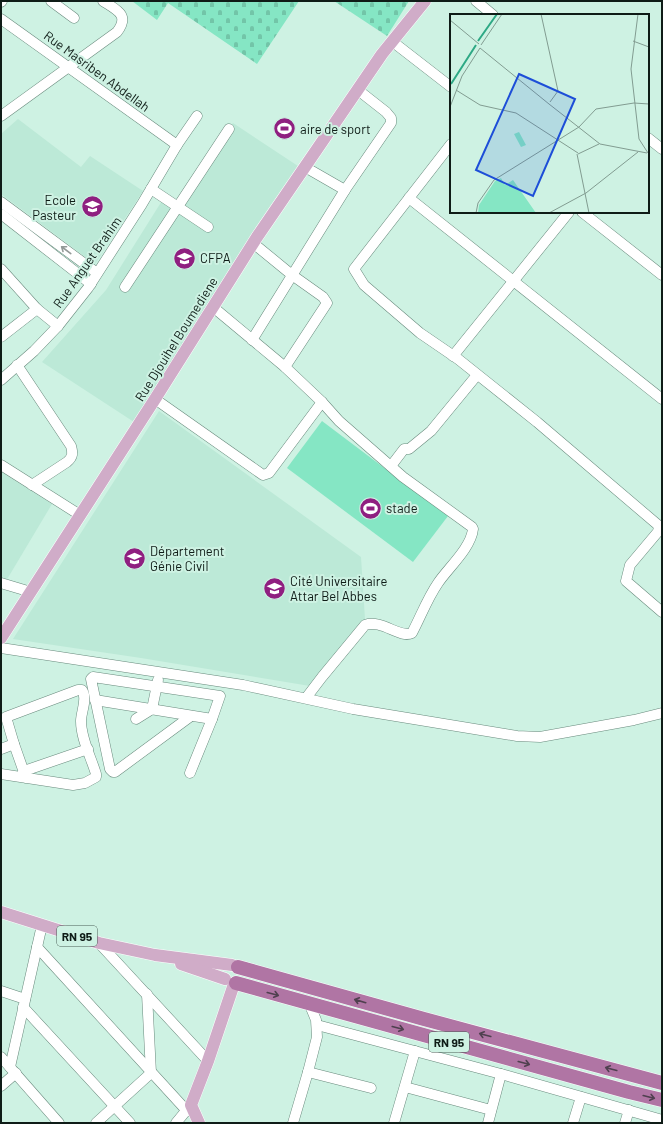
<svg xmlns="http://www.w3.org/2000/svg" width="663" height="1124" viewBox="0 0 663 1124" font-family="Barlow,sans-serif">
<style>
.built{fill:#bce9d7}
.green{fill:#85e6c4}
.cemetery{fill:url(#cemetery-stones)}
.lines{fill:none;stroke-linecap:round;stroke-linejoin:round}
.minor-casing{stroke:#698a7d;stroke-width:11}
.major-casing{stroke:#fff;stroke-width:13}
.highway-casing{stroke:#fff;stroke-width:15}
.minor{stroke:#fff;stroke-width:10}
.major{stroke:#d0acc8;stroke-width:12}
.highway{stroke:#b075a4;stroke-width:14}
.oneway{stroke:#939997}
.oneway2{stroke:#4f404f}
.labels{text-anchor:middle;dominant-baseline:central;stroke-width:4;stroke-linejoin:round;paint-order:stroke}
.shield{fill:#cef2e3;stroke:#485c54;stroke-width:1}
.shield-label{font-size:12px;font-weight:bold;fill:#0f1c17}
.street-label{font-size:13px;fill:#0f1c17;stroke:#cef2e3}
.poi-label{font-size:13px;fill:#0f1c17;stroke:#cef2e3;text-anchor:start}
.inset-river{fill:none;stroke:#2ea985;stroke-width:2}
.inset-road{fill:none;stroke:#829c91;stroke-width:1}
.view{fill:#1d4ed8;fill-opacity:0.15;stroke:#1d4ed8;stroke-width:2}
.inset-edge{fill:none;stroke:#0f1c17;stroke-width:2}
</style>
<defs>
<pattern id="cemetery-stones" width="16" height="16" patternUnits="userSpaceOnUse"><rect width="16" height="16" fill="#85e6c4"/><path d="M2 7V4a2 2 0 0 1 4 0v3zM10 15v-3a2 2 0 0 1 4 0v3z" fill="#72c5a8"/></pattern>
</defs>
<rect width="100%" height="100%" fill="#cef2e3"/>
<g class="built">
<polygon points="18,119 81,167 90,156 143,191 95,264 1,194 1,134"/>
<polygon points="233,123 301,168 134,422 42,362 106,290 165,196 177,205"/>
<polygon points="159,411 361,557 365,619 310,686 141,658 13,639"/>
<polygon points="1,472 52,504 6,581 1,580"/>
</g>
<polygon class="green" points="322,421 448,516 413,562 287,468"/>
<g class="cemetery">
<polygon points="132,1 299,1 257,64 168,3 157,20"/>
<polygon points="334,1 409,1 387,36"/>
</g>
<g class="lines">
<defs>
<g id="minor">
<polyline points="51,1 74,18"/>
<polyline points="476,1 493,15"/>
<polyline points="1,2 2,1"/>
<polyline points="1,19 177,145"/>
<polyline points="393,42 451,87"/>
<path d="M1,116L117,32C130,15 117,10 103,1"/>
<polyline points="648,138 662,149"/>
<polyline points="451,144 354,269 364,285 420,333 458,359 537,422 658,525 659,531"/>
<polyline points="151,189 208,227"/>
<polyline points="345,190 391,123 391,118 386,112 358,90"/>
<polyline points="409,198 662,399"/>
<polyline points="1,202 97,273"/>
<polyline points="582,212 662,275"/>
<polyline points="1,214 91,284"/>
<polyline points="253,243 292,275 323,297 327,303 285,367"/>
<polyline points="1,269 37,309 58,326"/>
<polyline points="125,287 229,129"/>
<path d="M213,307L285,367L322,402L339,421L403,477L472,527L473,529C471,548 448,568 438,583C427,599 421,616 412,633C400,639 382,619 365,625L322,677L306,698"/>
<polyline points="1,337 37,309"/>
<polyline points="252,340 345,190 305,167"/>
<polyline points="453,356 569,212"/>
<path d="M17,365L71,446C73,453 73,457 67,462L32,485"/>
<polyline points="1,380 34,351 58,326 88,288 142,204 177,145 197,116"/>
<polyline points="155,399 263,475 269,473 322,402"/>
<polyline points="1,465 80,515"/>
<polyline points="391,466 404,449 409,449 431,431 477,375"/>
<polyline points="662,527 630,565 626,581 662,612"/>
<polyline points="1,583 31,592"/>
<polyline points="1,648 243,685 353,709 517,736 540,737 634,720 662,713"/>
<polyline points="95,700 212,719"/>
<polyline points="136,719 152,709 158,680"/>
<polyline points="1,749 14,744"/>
<polyline points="24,771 88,749"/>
<polyline points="190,773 212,719 220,696 93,677 91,679 110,769 113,772 115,772 191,716"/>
<path d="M1,774L73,785L85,783L96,777V774C91,757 81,739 81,721C81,712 88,698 82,690H78L6,717L14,744L26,778"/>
<polyline points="99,943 208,1061"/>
<polyline points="37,947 187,1111"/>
<polyline points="1,991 25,999"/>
<polyline points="23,1007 130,1123"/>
<polyline points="317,1025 501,1074 662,1120"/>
<polyline points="1,1057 59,1123"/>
<polyline points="10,1067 42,925"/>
<polyline points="308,1072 371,1088"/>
<polyline points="1,1086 16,1073"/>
<polyline points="405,1087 491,1110"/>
<polyline points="96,1123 151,1073 147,994"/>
<polyline points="176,1123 190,1106"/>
<polyline points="293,1123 308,1072 317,1037 316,1020 309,1003"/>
<polyline points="394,1123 415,1051"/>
<polyline points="488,1123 501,1074"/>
<polyline points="573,1123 581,1097"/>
<polyline points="625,1123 629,1110"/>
</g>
<g id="major">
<polyline points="1,638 155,399 257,237 382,54 425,1"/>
<polyline points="1,912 99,943 155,955 232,965"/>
<polyline points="181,964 225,979"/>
<polyline points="199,1123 191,1105 208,1061 234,984"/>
</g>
<g id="highway">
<polyline points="238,967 424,1019 662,1083"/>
<polyline points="236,983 629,1092 662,1100"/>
</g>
</defs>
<use href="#minor" class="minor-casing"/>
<use href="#major" class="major-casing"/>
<use href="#highway" class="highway-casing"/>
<use href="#minor" class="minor"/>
<use href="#major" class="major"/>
<use href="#highway" class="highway"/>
</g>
<defs><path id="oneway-shaft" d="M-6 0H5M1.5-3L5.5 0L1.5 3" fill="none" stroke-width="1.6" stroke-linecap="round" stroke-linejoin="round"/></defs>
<use class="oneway" href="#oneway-shaft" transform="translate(66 250) rotate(-143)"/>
<g class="oneway2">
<use href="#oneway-shaft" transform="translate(273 994) rotate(15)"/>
<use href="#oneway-shaft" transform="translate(360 1001) rotate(-164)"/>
<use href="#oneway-shaft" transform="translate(398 1028) rotate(15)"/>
<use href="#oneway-shaft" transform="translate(485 1035) rotate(-165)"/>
<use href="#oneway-shaft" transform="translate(524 1063) rotate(15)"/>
<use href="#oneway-shaft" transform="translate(611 1069) rotate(-165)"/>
<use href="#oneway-shaft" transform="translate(649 1097) rotate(14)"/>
</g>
<defs>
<symbol id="stadium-disc" viewBox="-11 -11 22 22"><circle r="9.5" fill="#8f1f80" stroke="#cef2e3"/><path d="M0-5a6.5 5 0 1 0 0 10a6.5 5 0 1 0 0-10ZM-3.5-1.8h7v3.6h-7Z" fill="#fff"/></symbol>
<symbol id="school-disc" viewBox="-11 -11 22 22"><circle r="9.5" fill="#8f1f80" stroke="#cef2e3"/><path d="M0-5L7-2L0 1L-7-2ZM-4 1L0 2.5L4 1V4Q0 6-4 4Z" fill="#fff"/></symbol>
<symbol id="university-disc" viewBox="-11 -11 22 22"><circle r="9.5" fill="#8f1f80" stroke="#cef2e3"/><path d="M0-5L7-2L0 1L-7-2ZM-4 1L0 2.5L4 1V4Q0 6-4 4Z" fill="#fff"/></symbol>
</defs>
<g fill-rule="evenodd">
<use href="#stadium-disc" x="272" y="116" width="25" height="25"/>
<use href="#school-disc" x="80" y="194" width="25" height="25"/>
<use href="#university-disc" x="172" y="246" width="25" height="25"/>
<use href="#stadium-disc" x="358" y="496" width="25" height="25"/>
<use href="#university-disc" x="122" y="546" width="25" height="25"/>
<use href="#university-disc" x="262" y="576" width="25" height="25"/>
</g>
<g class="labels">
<g class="shield">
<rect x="57" y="926" width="40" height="20" rx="3"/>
<rect x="429" y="1032" width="40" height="20" rx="3"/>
</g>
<g class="shield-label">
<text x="77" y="936">RN 95</text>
<text x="449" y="1042">RN 95</text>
</g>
<g class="street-label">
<text transform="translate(97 71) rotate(36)">Rue Masriben Abdellah</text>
<text transform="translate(87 262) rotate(-55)">Rue Anguet Brahim</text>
<text transform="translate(176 339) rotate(-58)">Rue Djouihel Boumediene</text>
</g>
<g class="poi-label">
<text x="300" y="129">aire de sport</text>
<text x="76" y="200" text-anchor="end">Ecole<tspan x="76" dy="15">Pasteur</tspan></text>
<text x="200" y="258">CFPA</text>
<text x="386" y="508">stade</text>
<text x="150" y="551">Département<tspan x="150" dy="15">Génie Civil</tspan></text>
<text x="290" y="581">Cité Universitaire<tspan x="290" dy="15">Attar Bel Abbes</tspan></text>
</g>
</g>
<g transform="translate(450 14)">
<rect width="199" height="199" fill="#cef2e3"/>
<path d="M69,118L76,131L71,133L64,120Z" fill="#85e6c4"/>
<path d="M51,164L55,171L63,166L86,199H28L29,191L45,167Z" fill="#85e6c4"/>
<path class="inset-river" d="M28,27L47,0M1,70L26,31"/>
<path class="inset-road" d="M91,0L108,77L100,88M188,0L181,55L189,125L198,139M0,6L29,30M183,27L199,33M31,31L52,0M30,34L99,90M6,76L30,91L66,99L128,139M99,90L150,130L197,139M0,93L12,62L30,34M127,140L139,199M128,140L149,130M136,179L188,138M26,199L28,189L44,166L129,113L146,95L184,89L199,90M99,199L136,179"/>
<path class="view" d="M69,60L125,85L83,182L26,156Z"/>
<rect width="199" height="199" class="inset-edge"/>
</g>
<rect width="663" height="1124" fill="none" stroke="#0f1c17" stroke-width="4"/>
</svg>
